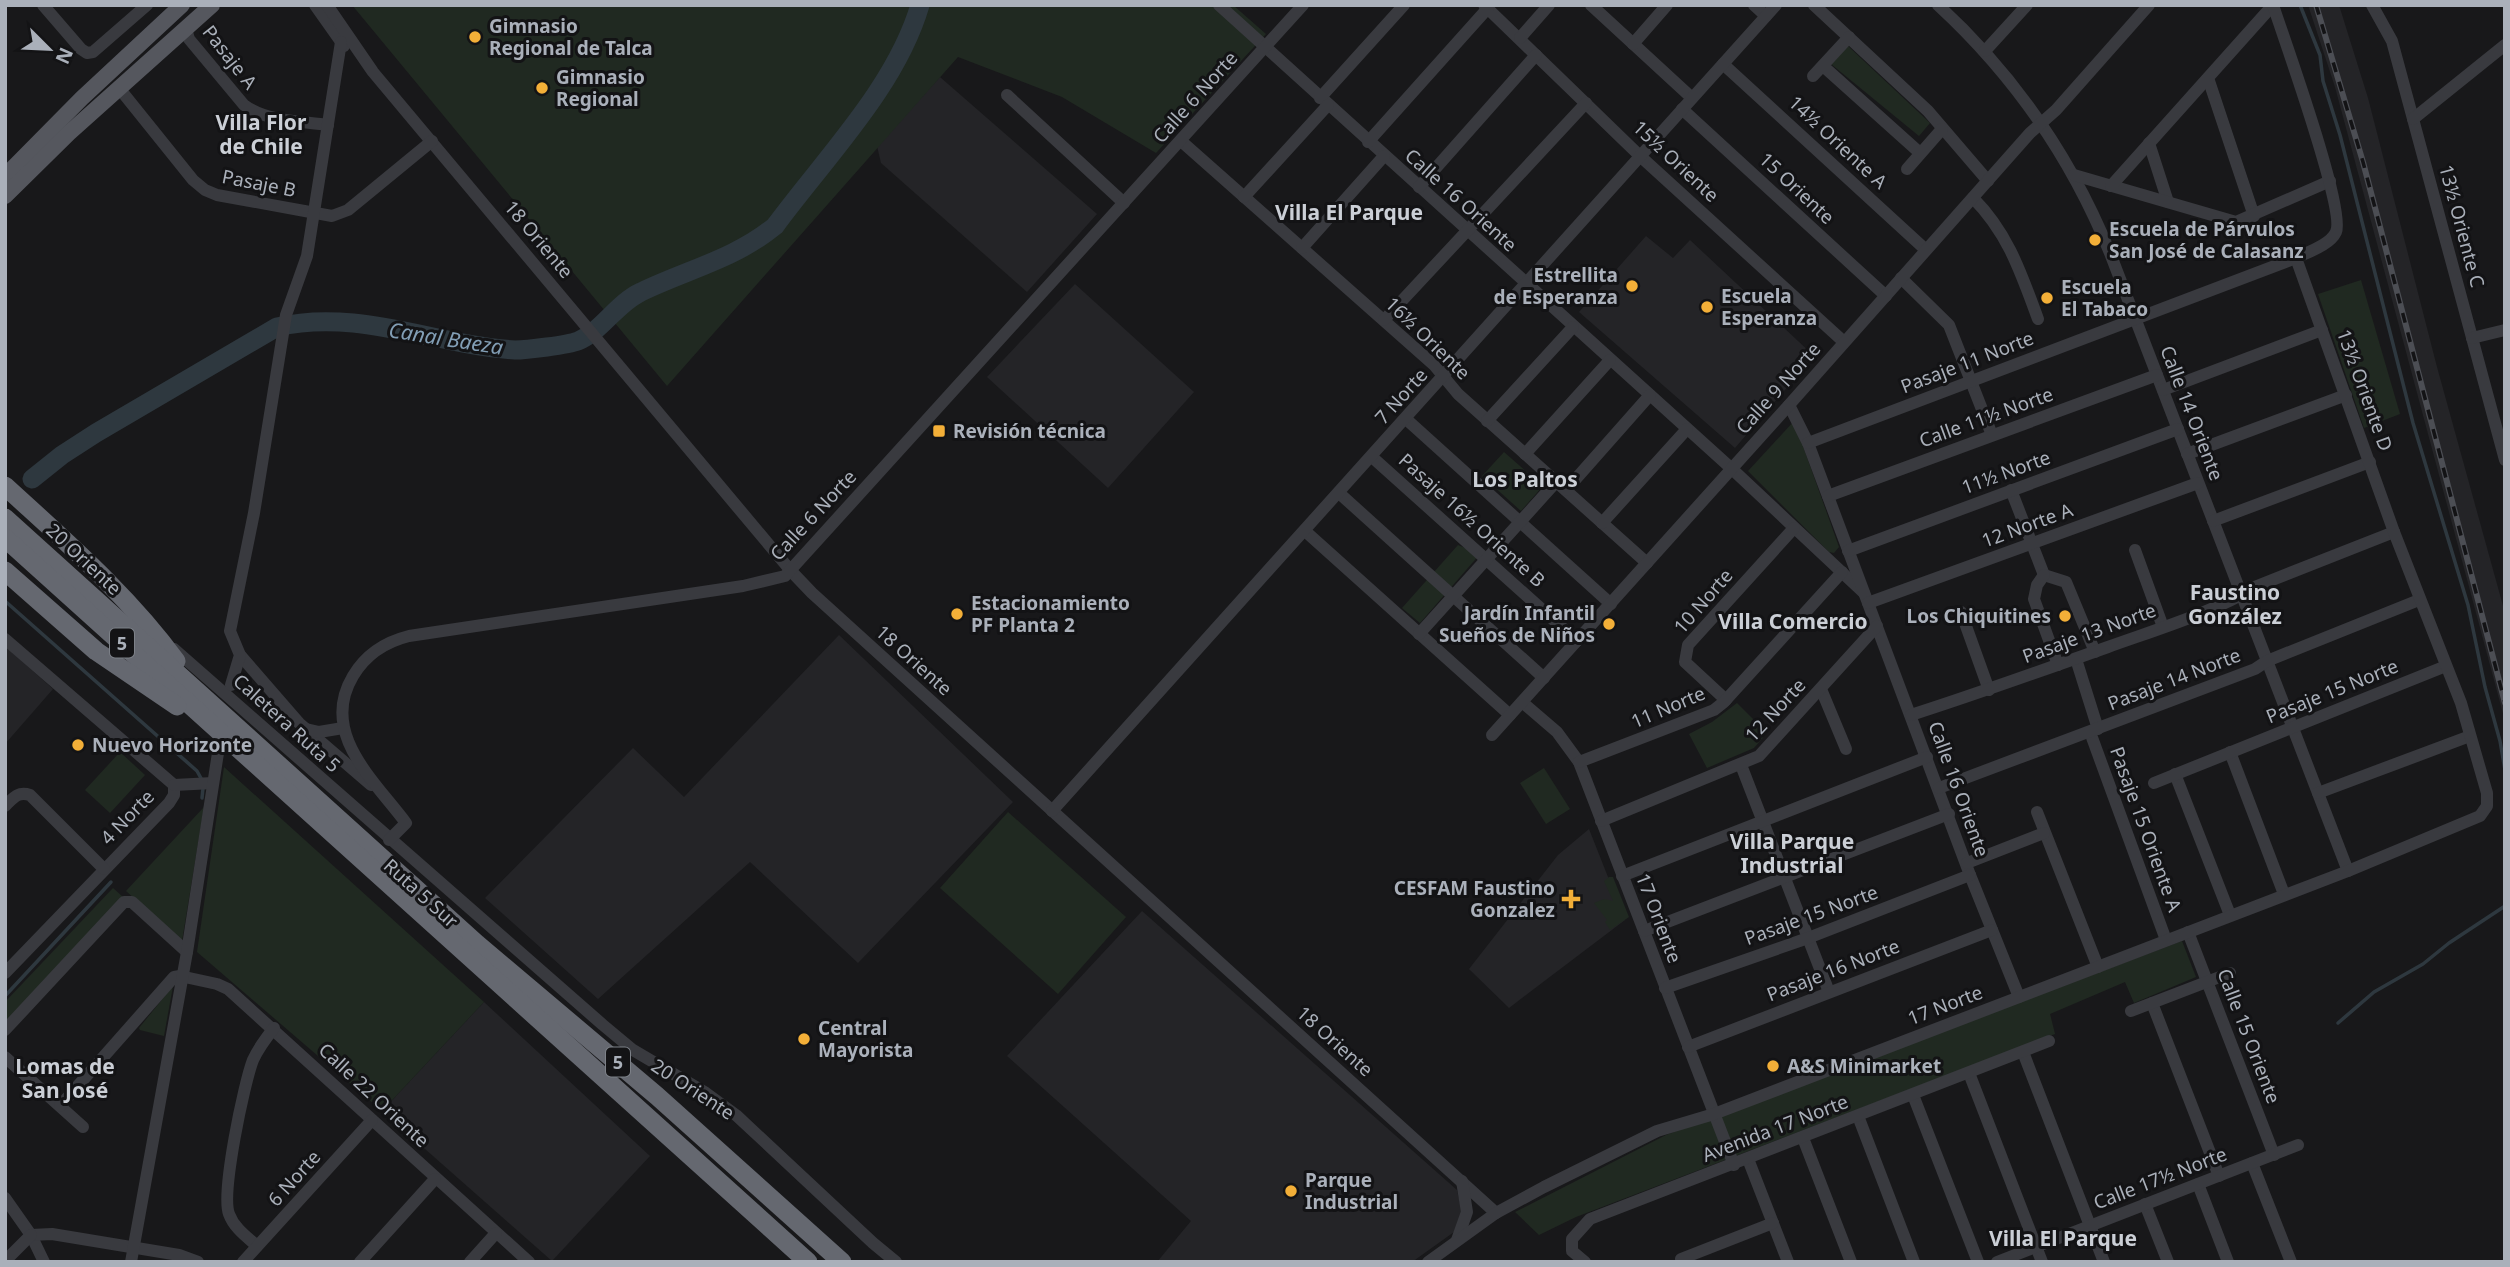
<svg xmlns="http://www.w3.org/2000/svg" width="2510" height="1267" viewBox="0 0 2510 1267" font-family="'Noto Sans',sans-serif">
<style>
.built{fill:#242427}
.green{fill:#202921}
.lines{fill:none;stroke-linecap:round;stroke-linejoin:round}
.stream{stroke:#2e383f;stroke-width:3.5}
.river{stroke:#2e383f;stroke-width:19}
.minor{stroke:#393a3f;stroke-width:12}
.major{stroke:#55575e;stroke-width:16}
.highway{stroke:#656870;stroke-width:19}
.rail-casing{stroke:#4c4e54;stroke-width:6}
.rail{stroke:#131315;stroke-width:3.5;stroke-dasharray:10;stroke-linecap:butt}
.poi-dot{fill:#f3af38;stroke:#131315;stroke-width:2.5}
.labels{text-anchor:middle;dominant-baseline:central;stroke-width:6;stroke-linejoin:round;paint-order:stroke}
.shield{fill:#131315;stroke:#7d8188;stroke-width:2}
.shield-label{font-size:18px;font-weight:bold;fill:#aab0ba}
.poi-label{font-size:19px;font-weight:bold;fill:#aab0ba;stroke:#131315;text-anchor:start}
.street-label{font-size:19px;fill:#aab0ba;stroke:#131315}
.neighbourhood-label{font-size:21px;font-weight:bold;fill:#cbcfd6;stroke:#131315}
.water-label{font-size:21px;font-style:italic;fill:#829eb5;stroke:#131315}
</style>
<rect width="100%" height="100%" fill="#18181a"/>
<g class="built">
<polygon points="2308,5 2339,5 2368,98 2437,367 2505,613 2505,721 2335,87"/>
<polygon points="940,77 1097,214 1027,292 881,163 877,146"/>
<polygon points="1646,236 1673,258 1690,240 1814,356 1735,448 1579,312"/>
<polygon points="1075,284 1194,392 1108,488 987,377"/>
<polygon points="839,635 1013,802 858,963 750,862 598,999 485,898 633,748 684,797"/>
<polygon points="5,646 53,689 5,744"/>
<polygon points="1589,829 1625,920 1509,1008 1469,969 1558,855"/>
<polygon points="1142,911 1457,1190 1462,1212 1454,1232 1412,1262 1157,1262 1191,1221 1007,1056"/>
<polygon points="484,1002 650,1156 552,1261 382,1111"/>
</g>
<g class="green">
<polygon points="352,5 1233,5 1266,34 1156,153 1062,97 958,57 667,386"/>
<polygon points="1848,46 1930,123 1919,136 1831,64"/>
<polygon points="2361,280 2400,414 2364,428 2318,294"/>
<polygon points="1794,421 1839,547 1834,553 1829,552 1748,471"/>
<polygon points="1504,452 1543,486 1521,511 1482,476"/>
<polygon points="1458,545 1480,554 1420,623 1402,608"/>
<polygon points="1737,703 1767,733 1754,748 1707,768 1689,734 1712,722"/>
<polygon points="120,752 145,775 110,813 85,790"/>
<polygon points="224,767 484,1002 382,1111 197,952"/>
<polygon points="1544,768 1570,809 1546,824 1520,783"/>
<polygon points="204,807 182,941 126,891"/>
<polygon points="1008,812 1126,917 1058,994 940,888"/>
<polygon points="1609,877 1613,877 1629,917 1610,930 1605,922 1607,920 1594,903 1604,899 1613,901 1604,881"/>
<polygon points="113,888 123,897 5,1025 5,1002"/>
<polygon points="2182,941 2196,977 2134,1003 2125,982 2050,1014 2055,1034 1576,1217 1539,1235 1515,1212 1666,1135"/>
<polygon points="173,986 164,1036 140,1030 139,1028"/>
</g>
<g class="lines">
<g class="stream">
<polyline points="2300,5 2320,55 2323,81 2340,135 2413,423 2468,605 2485,687 2500,741 2505,770"/>
<polyline points="5,601 197,771 202,780"/>
<polyline points="202,798 203,788"/>
<polyline points="5,996 111,882"/>
<polyline points="2338,1023 2374,992 2423,964 2449,943 2505,906"/>
</g>
<path class="river" d="M32,479L62,455L96,433L277,327C358,308 435,345 515,350C526,350 568,345 578,341C602,331 617,303 641,292C686,270 735,259 775,226C825,158 896,87 920,5"/>
<g class="minor">
<polyline points="43,5 81,49 87,53 93,52 147,5"/>
<polyline points="315,5 344,46"/>
<polyline points="327,5 373,72 791,571 812,593 1496,1213"/>
<polyline points="1219,5 1732,469 1864,593"/>
<polyline points="1484,5 1640,156 1844,342"/>
<polyline points="1591,5 1692,98"/>
<polyline points="1754,5 1766,16"/>
<polyline points="1814,5 1928,111 1988,181"/>
<path d="M1938,5C2014,75 2071,157 2110,253L2348,871"/>
<polyline points="2372,5 2392,41 2505,460"/>
<path d="M186,29L189,39L244,105C267,122 301,121 328,125"/>
<polyline points="1520,38 1549,5"/>
<polyline points="1633,44 1667,5"/>
<polyline points="1985,51 2027,5"/>
<polyline points="1723,64 1926,250"/>
<polyline points="1823,66 1920,153"/>
<polyline points="1813,76 1849,37"/>
<polyline points="2208,78 2254,216"/>
<polyline points="119,88 193,180 205,190 217,195 332,216 348,210 432,141"/>
<polyline points="1007,95 1124,203"/>
<polyline points="1320,98 1404,5"/>
<polyline points="1682,109 1886,296"/>
<polyline points="2413,119 2505,45"/>
<polyline points="1181,141 1434,365 1458,394 1647,563"/>
<polyline points="1368,142 1488,8"/>
<polyline points="2149,143 2168,202"/>
<polyline points="1907,169 1942,129"/>
<polyline points="2074,175 2236,222 2330,181"/>
<polyline points="2111,186 2273,5"/>
<polyline points="1419,187 1536,55"/>
<polyline points="1244,197 1328,105"/>
<path d="M1973,198C2008,233 2021,273 2038,319"/>
<polyline points="1302,248 1384,156"/>
<polyline points="1901,278 1949,325 1992,435"/>
<polyline points="1384,320 1586,103"/>
<polyline points="2472,338 2505,330"/>
<polyline points="2163,390 2322,330"/>
<polyline points="1789,405 1808,443 1970,875 2019,997"/>
<polyline points="1406,419 1611,604"/>
<polyline points="1487,421 1573,327"/>
<polyline points="1808,443 2296,258"/>
<polyline points="1525,454 1610,360"/>
<polyline points="2187,454 2346,395"/>
<polyline points="1372,457 1577,641"/>
<polyline points="1566,490 1650,395"/>
<polyline points="2011,490 2044,575"/>
<polyline points="1339,493 1544,678"/>
<polyline points="1828,496 2157,375"/>
<polyline points="2213,521 2370,462"/>
<polyline points="1602,523 1687,429"/>
<polyline points="1305,531 1510,715"/>
<polyline points="2135,550 2163,627"/>
<polyline points="1848,551 2178,429"/>
<polyline points="2044,575 2066,582 2095,652"/>
<polyline points="2044,575 2037,585 2034,599 2058,665"/>
<polyline points="1868,603 2198,483"/>
<polyline points="1961,612 1989,690"/>
<polyline points="1419,634 1556,482"/>
<polyline points="5,639 174,785 174,795 169,803 5,973"/>
<polyline points="174,649 603,1025 633,1050 706,1093 736,1115 873,1243 896,1262"/>
<polyline points="240,655 299,723 371,785"/>
<polyline points="2076,659 2098,729"/>
<polyline points="231,685 240,655 230,631 254,513 286,315 307,256 341,42"/>
<polyline points="1821,689 1846,749"/>
<polyline points="1726,700 1685,662 1688,645 1794,528"/>
<polyline points="1522,702 1557,732 1579,762 1734,1165"/>
<path d="M1911,715C1977,694 2043,670 2108,647C2158,629 2212,613 2257,586L2394,532"/>
<polyline points="306,729 319,732 343,728"/>
<polyline points="2090,732 2166,940"/>
<polyline points="1492,735 1789,405 2030,133 2056,110 2149,5"/>
<polyline points="2230,752 2284,894"/>
<polyline points="1579,762 1714,710 1724,702 1842,572"/>
<polyline points="1741,765 1829,992"/>
<polyline points="2175,774 2230,915"/>
<polyline points="2154,783 2446,666"/>
<polyline points="174,785 213,783"/>
<polyline points="1939,788 2255,669 2267,661 2419,600"/>
<polyline points="2318,793 2470,736"/>
<path d="M5,806C13,798 18,791 30,795L104,869"/>
<polyline points="1052,811 1776,5"/>
<polyline points="2037,812 2098,967"/>
<polyline points="1601,821 1759,756 1877,626"/>
<path d="M389,840L406,823C374,780 319,733 353,676C366,654 385,642 409,636L743,586L785,576L1303,5"/>
<polyline points="1967,863 2044,833"/>
<polyline points="1622,876 1927,757"/>
<polyline points="1644,931 1949,814"/>
<polyline points="2188,932 2274,1155"/>
<polyline points="1665,988 1808,938 1970,875"/>
<polyline points="2152,1003 2219,1176"/>
<polyline points="2131,1011 2230,973"/>
<polyline points="5,1030 124,902 132,902 187,952"/>
<polyline points="1688,1047 1992,930"/>
<polyline points="2023,1052 2104,1262"/>
<polyline points="5,1057 83,1127"/>
<polyline points="1969,1073 2042,1262"/>
<polyline points="1913,1095 1978,1262"/>
<polyline points="60,1106 174,977 180,976 217,984 228,989 529,1262"/>
<polyline points="1858,1116 1914,1262"/>
<polyline points="1803,1138 1851,1262"/>
<polyline points="1748,1159 1788,1262"/>
<polyline points="2252,1163 2291,1262"/>
<polyline points="2198,1184 2228,1262"/>
<polyline points="5,1198 31,1235 44,1262"/>
<polyline points="2145,1204 2168,1262"/>
<polyline points="31,1235 52,1234 179,1255 198,1262"/>
<polyline points="1457,1240 1467,1212 1462,1181"/>
<path d="M257,1246C247,1237 234,1228 229,1214C221,1193 244,1083 253,1060C258,1049 266,1038 274,1028"/>
<polyline points="1681,1259 1773,1223"/>
<polyline points="5,1261 31,1235"/>
<polyline points="131,1262 187,952 218,753"/>
<polyline points="243,1262 372,1120"/>
<polyline points="360,1262 435,1179"/>
<polyline points="470,1262 496,1233"/>
<path d="M1428,1262L1496,1213L1544,1187L1657,1131L1714,1114L2348,871L2480,816L2487,806V793L2461,703L2394,532L2296,258C2308,252 2330,245 2336,232C2346,210 2284,39 2273,5"/>
<polyline points="1585,1262 1572,1251 1572,1239 1590,1219 2049,1041"/>
<polyline points="1997,1262 2298,1145"/>
</g>
<g class="major">
<polyline points="5,176 82,98 182,5"/>
<polyline points="5,196 69,133 212,5"/>
</g>
<g class="highway">
<path d="M5,486C66,542 127,594 176,661"/>
<polyline points="5,518 477,944 657,1096 842,1262"/>
<polyline points="5,538 808,1262"/>
<polyline points="5,571 96,651 177,706"/>
</g>
<defs>
<polyline id="rail" points="2316,5 2363,162 2505,703"/>
</defs>
<use href="#rail" class="rail-casing"/>
<use href="#rail" class="rail"/>
</g>
<g class="poi-dot">
<circle cx="475" cy="37" r="7"/>
<circle cx="542" cy="88" r="7"/>
<circle cx="2095" cy="240" r="7"/>
<circle cx="1632" cy="286" r="7"/>
<circle cx="2047" cy="298" r="7"/>
<circle cx="1707" cy="307" r="7"/>
<rect x="932" y="424" width="14" height="14" rx="3.5"/>
<circle cx="957" cy="614" r="7"/>
<circle cx="2065" cy="616" r="7"/>
<circle cx="1609" cy="624" r="7"/>
<circle cx="78" cy="745" r="7"/>
<path d="M1567.5 888.5h7v7h7v7h-7v7h-7v-7h-7v-7h7z"/>
<circle cx="804" cy="1039" r="7"/>
<circle cx="1773" cy="1066" r="7"/>
<circle cx="1291" cy="1191" r="7"/>
</g>
<g class="labels">
<g class="shield">
<rect x="110" y="628.5" width="24" height="29" rx="5"/>
<rect x="606" y="1047.5" width="24" height="29" rx="5"/>
</g>
<g class="shield-label">
<text x="122" y="643">5</text>
<text x="618" y="1062">5</text>
</g>
<g class="poi-label">
<text x="489" y="26">Gimnasio<tspan x="489" dy="22">Regional de Talca</tspan></text>
<text x="556" y="77">Gimnasio<tspan x="556" dy="22">Regional</tspan></text>
<text x="2109" y="229">Escuela de Párvulos<tspan x="2109" dy="22">San José de Calasanz</tspan></text>
<text x="1618" y="275" text-anchor="end">Estrellita<tspan x="1618" dy="22">de Esperanza</tspan></text>
<text x="2061" y="287">Escuela<tspan x="2061" dy="22">El Tabaco</tspan></text>
<text x="1721" y="296">Escuela<tspan x="1721" dy="22">Esperanza</tspan></text>
<text x="953" y="431">Revisión técnica</text>
<text x="971" y="603">Estacionamiento<tspan x="971" dy="22">PF Planta 2</tspan></text>
<text x="1595" y="613" text-anchor="end">Jardín Infantil<tspan x="1595" dy="22">Sueños de Niños</tspan></text>
<text x="2051" y="616" text-anchor="end">Los Chiquitines</text>
<text x="92" y="745">Nuevo Horizonte</text>
<text x="1555" y="888" text-anchor="end">CESFAM Faustino<tspan x="1555" dy="22">Gonzalez</tspan></text>
<text x="818" y="1028">Central<tspan x="818" dy="22">Mayorista</tspan></text>
<text x="1787" y="1066">A&amp;S Minimarket</text>
<text x="1305" y="1180">Parque<tspan x="1305" dy="22">Industrial</tspan></text>
</g>
<g class="street-label">
<text transform="translate(230 57) rotate(52)">Pasaje A</text>
<text transform="translate(1195 97) rotate(-48)">Calle 6 Norte</text>
<text transform="translate(1838 142) rotate(43)">14½ Oriente A</text>
<text transform="translate(1676 161) rotate(43)">15½ Oriente</text>
<text transform="translate(259 183) rotate(11)">Pasaje B</text>
<text transform="translate(1797 188) rotate(43)">15 Oriente</text>
<text transform="translate(1461 200) rotate(42)">Calle 16 Oriente</text>
<text transform="translate(2462 226) rotate(75)">13½ Oriente C</text>
<text transform="translate(539 239) rotate(50)">18 Oriente</text>
<text transform="translate(1428 338) rotate(44)">16½ Oriente</text>
<text transform="translate(1967 362) rotate(-21)">Pasaje 11 Norte</text>
<text transform="translate(1778 388) rotate(-48)">Calle 9 Norte</text>
<text transform="translate(2365 390) rotate(70)">13½ Oriente D</text>
<text transform="translate(1401 396) rotate(-48)">7 Norte</text>
<text transform="translate(2192 413) rotate(69)">Calle 14 Oriente</text>
<text transform="translate(1986 417) rotate(-20)">Calle 11½ Norte</text>
<text transform="translate(2006 472) rotate(-20)">11½ Norte</text>
<text transform="translate(813 515) rotate(-47)">Calle 6 Norte</text>
<text transform="translate(1472 520) rotate(42)">Pasaje 16½ Oriente B</text>
<text transform="translate(2027 525) rotate(-20)">12 Norte A</text>
<text transform="translate(84 559) rotate(43)">20 Oriente</text>
<text transform="translate(1703 601) rotate(-49)">10 Norte</text>
<text transform="translate(2089 633) rotate(-20)">Pasaje 13 Norte</text>
<text transform="translate(914 660) rotate(42)">18 Oriente</text>
<text transform="translate(2174 679) rotate(-21)">Pasaje 14 Norte</text>
<text transform="translate(2332 691) rotate(-22)">Pasaje 15 Norte</text>
<text transform="translate(1668 707) rotate(-23)">11 Norte</text>
<text transform="translate(1775 710) rotate(-47)">12 Norte</text>
<text transform="translate(287 723) rotate(42)">Caletera Ruta 5</text>
<text transform="translate(1959 789) rotate(70)">Calle 16 Oriente</text>
<text transform="translate(127 817) rotate(-46)">4 Norte</text>
<text transform="translate(2146 829) rotate(70)">Pasaje 15 Oriente A</text>
<text transform="translate(421 893) rotate(42)">Ruta 5 Sur</text>
<text transform="translate(1811 915) rotate(-20)">Pasaje 15 Norte</text>
<text transform="translate(1659 918) rotate(69)">17 Oriente</text>
<text transform="translate(1833 970) rotate(-21)">Pasaje 16 Norte</text>
<text transform="translate(1945 1005) rotate(-21)">17 Norte</text>
<text transform="translate(2249 1036) rotate(69)">Calle 15 Oriente</text>
<text transform="translate(1335 1041) rotate(42)">18 Oriente</text>
<text transform="translate(693 1089) rotate(33)">20 Oriente</text>
<text transform="translate(374 1095) rotate(43)">Calle 22 Oriente</text>
<text transform="translate(1775 1128) rotate(-21)">Avenida 17 Norte</text>
<text transform="translate(294 1178) rotate(-48)">6 Norte</text>
<text transform="translate(2160 1178) rotate(-21)">Calle 17½ Norte</text>
</g>
<g class="neighbourhood-label">
<text x="261" y="122">Villa Flor<tspan x="261" dy="24">de Chile</tspan></text>
<text x="1349" y="212">Villa El Parque</text>
<text x="1525" y="479">Los Paltos</text>
<text x="2235" y="592">Faustino<tspan x="2235" dy="24">González</tspan></text>
<text x="1793" y="621">Villa Comercio</text>
<text x="1792" y="841">Villa Parque<tspan x="1792" dy="24">Industrial</tspan></text>
<text x="65" y="1066">Lomas de<tspan x="65" dy="24">San José</tspan></text>
<text x="2063" y="1238">Villa El Parque</text>
</g>
<g class="water-label">
<text transform="translate(446 338) rotate(9)">Canal Baeza</text>
</g>
</g>
<rect width="2510" height="1267" fill="none" stroke="#aab0ba" stroke-width="14"/>
<g transform="translate(49 49) rotate(114)" stroke="#131315" stroke-width="5" paint-order="stroke">
<path d="M0-5L12 26L0 18L-12 26Z" fill="#aab0ba"/>
<text y="-10" font-size="19" font-weight="bold" text-anchor="middle" fill="#aab0ba">N</text>
</g>
</svg>
